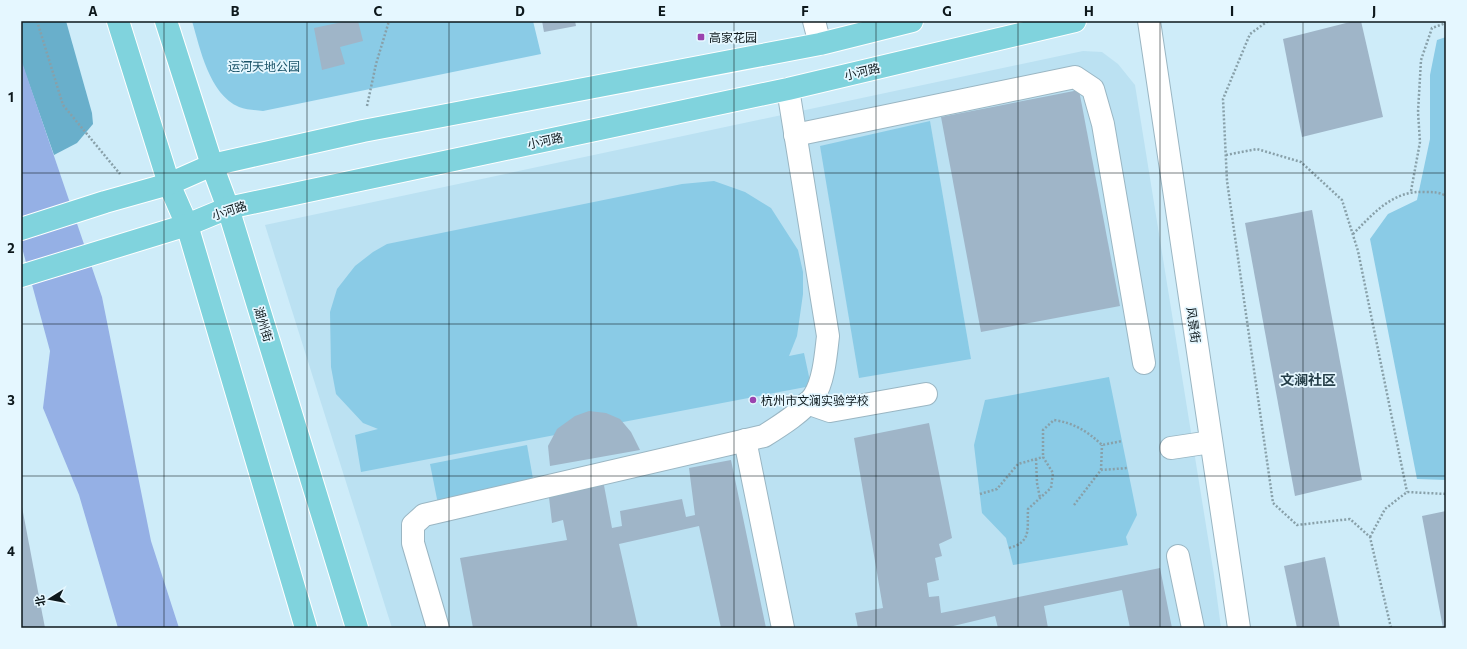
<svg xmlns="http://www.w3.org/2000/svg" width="1467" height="649" viewBox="0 0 1467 649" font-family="Commissioner,'Noto Sans SC',sans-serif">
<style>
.built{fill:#bbe1f2}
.green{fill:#8acbe6}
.forest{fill:#69afcb}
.water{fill:#95b0e5}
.building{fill:#9fb5c8}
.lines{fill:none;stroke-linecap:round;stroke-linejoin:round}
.minor-casing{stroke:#9ab6c3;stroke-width:24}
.major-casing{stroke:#fff;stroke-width:24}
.path{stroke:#88a0a9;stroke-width:2.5;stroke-dasharray:2 2;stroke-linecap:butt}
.minor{stroke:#fff;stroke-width:22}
.major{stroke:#80d3dd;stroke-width:22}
.grid{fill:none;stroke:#0d181c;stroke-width:1;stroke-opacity:0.55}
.poi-dot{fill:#9b43af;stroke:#e5f7ff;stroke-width:1.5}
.labels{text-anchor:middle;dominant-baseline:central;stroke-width:3.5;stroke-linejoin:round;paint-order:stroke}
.poi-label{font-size:12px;fill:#0d181c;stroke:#e5f7ff;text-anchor:start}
.park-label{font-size:12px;fill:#1a5368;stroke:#e5f7ff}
.street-label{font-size:12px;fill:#0d181c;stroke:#e5f7ff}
.quarter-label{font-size:14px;font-weight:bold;fill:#253e48;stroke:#e5f7ff}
.neatline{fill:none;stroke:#0d181c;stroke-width:1.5}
.grid-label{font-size:13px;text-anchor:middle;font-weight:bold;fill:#0d181c}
</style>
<rect width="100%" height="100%" fill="#ceecf9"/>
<polygon class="built" points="1083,51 1102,52 1118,64 1135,85 1214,575 1221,628 392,628 265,225"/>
<g class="green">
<path d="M192,21H533L541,54L263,111C256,110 246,110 239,107C209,94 200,48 192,21Z"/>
<polygon points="1446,37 1446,480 1417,479 1370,239 1388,214 1417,200 1430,139 1430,75 1437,40"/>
<polygon points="930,121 971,359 859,378 820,146"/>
<polygon points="714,181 745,192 771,208 798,250 803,272 803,294 797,336 789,356 804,353 811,386 361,472 355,435 378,429 363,423 336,394 331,367 330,312 337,289 355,266 373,252 387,244 682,184"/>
<polygon points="1109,377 1137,515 1126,537 1128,545 1013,565 1006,538 982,513 974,445 985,400"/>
<polygon points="527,445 535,490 439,509 430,464"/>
</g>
<polygon class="forest" points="21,21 66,21 92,113 93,124 77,143 54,155 21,61"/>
<polygon class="water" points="21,59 102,297 151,541 179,628 118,628 79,495 43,408 50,351 21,244"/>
<g class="building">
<polygon points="347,21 358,21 363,41 340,47 345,64 322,70 314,28"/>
<polygon points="542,21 575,21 576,26 544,32"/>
<polygon points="1354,21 1361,21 1383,117 1302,137 1283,39"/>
<polygon points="1079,90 1120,306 981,332 941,117"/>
<polygon points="1312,210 1362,480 1295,496 1245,223"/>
<polygon points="589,411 606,413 620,419 631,432 640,450 550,466 548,446 557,429 575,416"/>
<polygon points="929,423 952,538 939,544 942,556 935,558 939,580 927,583 929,597 939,596 941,613 1160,568 1172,628 1130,628 1122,590 1044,606 1048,628 998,628 995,616 945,628 858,628 855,613 883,608 854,438"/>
<polygon points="731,460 766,628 721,628 699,526 619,544 638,628 473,628 460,558 567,540 563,520 552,523 548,489 603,480 612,528 622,526 620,511 682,499 686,517 695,515 689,468"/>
<polygon points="21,507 22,507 45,628 21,628"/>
<polygon points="1446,511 1446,628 1443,628 1422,516"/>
<polygon points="1325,557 1340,628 1297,628 1284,566"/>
</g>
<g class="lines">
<defs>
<g id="minor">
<polyline points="814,21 820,44"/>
<polyline points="1149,21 1239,628"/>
<polyline points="795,135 1075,77 1093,89 1103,124 1144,363"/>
<polyline points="807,403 830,411 926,394"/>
<polyline points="745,440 783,628"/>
<polyline points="1171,448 1211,442"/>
<polyline points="1178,556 1193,628"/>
<path d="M438,628L413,543V525L424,515L764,436C780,426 804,411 814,396C824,381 826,353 828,336L788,89"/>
</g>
<g id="major">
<polyline points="118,21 169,184 187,225 306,628"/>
<polyline points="166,21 212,165 228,208 357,628"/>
<polyline points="21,229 105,202 169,184 212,165 363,131 820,44 912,21"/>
<polyline points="21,276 187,225 228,208 788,89 1075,21"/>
</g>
</defs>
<use href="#minor" class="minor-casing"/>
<use href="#major" class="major-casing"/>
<g class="path">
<polyline points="37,21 63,105 120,174"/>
<polyline points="1268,21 1250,34 1223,99 1227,181 1273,503 1297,525 1350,519 1370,537 1391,628"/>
<polyline points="367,106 376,64 389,21"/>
<polyline points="1226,155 1257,149 1301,162 1342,200 1358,251 1407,492"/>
<polyline points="1411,191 1420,142 1418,112 1421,60 1432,28 1446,23"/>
<path d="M1353,234C1374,213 1393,190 1425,192C1433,192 1439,192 1446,196"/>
<polyline points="1036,459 1037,483 1040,498"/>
<polyline points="1101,470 1102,445"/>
<polyline points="980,494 997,489 1018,464 1043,457"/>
<polyline points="1074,505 1101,470 1128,468"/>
<polyline points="1370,537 1385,509 1407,492 1446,494"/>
<path d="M1009,548C1032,542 1027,529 1028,509L1051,488L1053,473L1043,457V430L1054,420C1074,423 1087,431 1102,445L1122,441"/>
</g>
<use href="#minor" class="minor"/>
<use href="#major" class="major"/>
</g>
<path class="grid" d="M164,21V628M307,21V628M449,21V628M591,21V628M734,21V628M876,21V628M1018,21V628M1160,21V628M1303,21V628M21,173H1446M21,324H1446M21,476H1446"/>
<g class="poi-dot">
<rect x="697" y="33" width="8" height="8" rx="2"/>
<circle cx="753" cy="400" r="4"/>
</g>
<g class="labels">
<g class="poi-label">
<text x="709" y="37">高家花园</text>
<text x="761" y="400">杭州市文澜实验学校</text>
</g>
<g class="park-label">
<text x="264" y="66">运河天地公园</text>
</g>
<g class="street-label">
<text transform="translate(862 71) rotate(-13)">小河路</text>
<text transform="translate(545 140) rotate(-12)">小河路</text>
<text transform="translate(229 210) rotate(-18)">小河路</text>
<text transform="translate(264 324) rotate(73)">湖州街</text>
<text transform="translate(1194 325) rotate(82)">风景街</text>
</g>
<g class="quarter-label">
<text x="1308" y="379">文澜社区</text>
</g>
</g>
<rect width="1467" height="649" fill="none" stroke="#e5f7ff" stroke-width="44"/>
<g transform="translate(50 599) rotate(259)" stroke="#e5f7ff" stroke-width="3" paint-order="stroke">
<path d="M0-3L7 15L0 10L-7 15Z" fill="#0d181c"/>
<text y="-6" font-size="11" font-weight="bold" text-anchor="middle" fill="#0d181c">北</text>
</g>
<rect x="22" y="22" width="1423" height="605" class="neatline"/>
<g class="grid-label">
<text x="93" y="16">A</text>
<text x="235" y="16">B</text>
<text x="378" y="16">C</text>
<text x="520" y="16">D</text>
<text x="662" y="16">E</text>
<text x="805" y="16">F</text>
<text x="947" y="16">G</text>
<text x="1089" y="16">H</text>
<text x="1232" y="16">I</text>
<text x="1374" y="16">J</text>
<text x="11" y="102">1</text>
<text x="11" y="253">2</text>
<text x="11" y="405">3</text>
<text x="11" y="556">4</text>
</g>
</svg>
